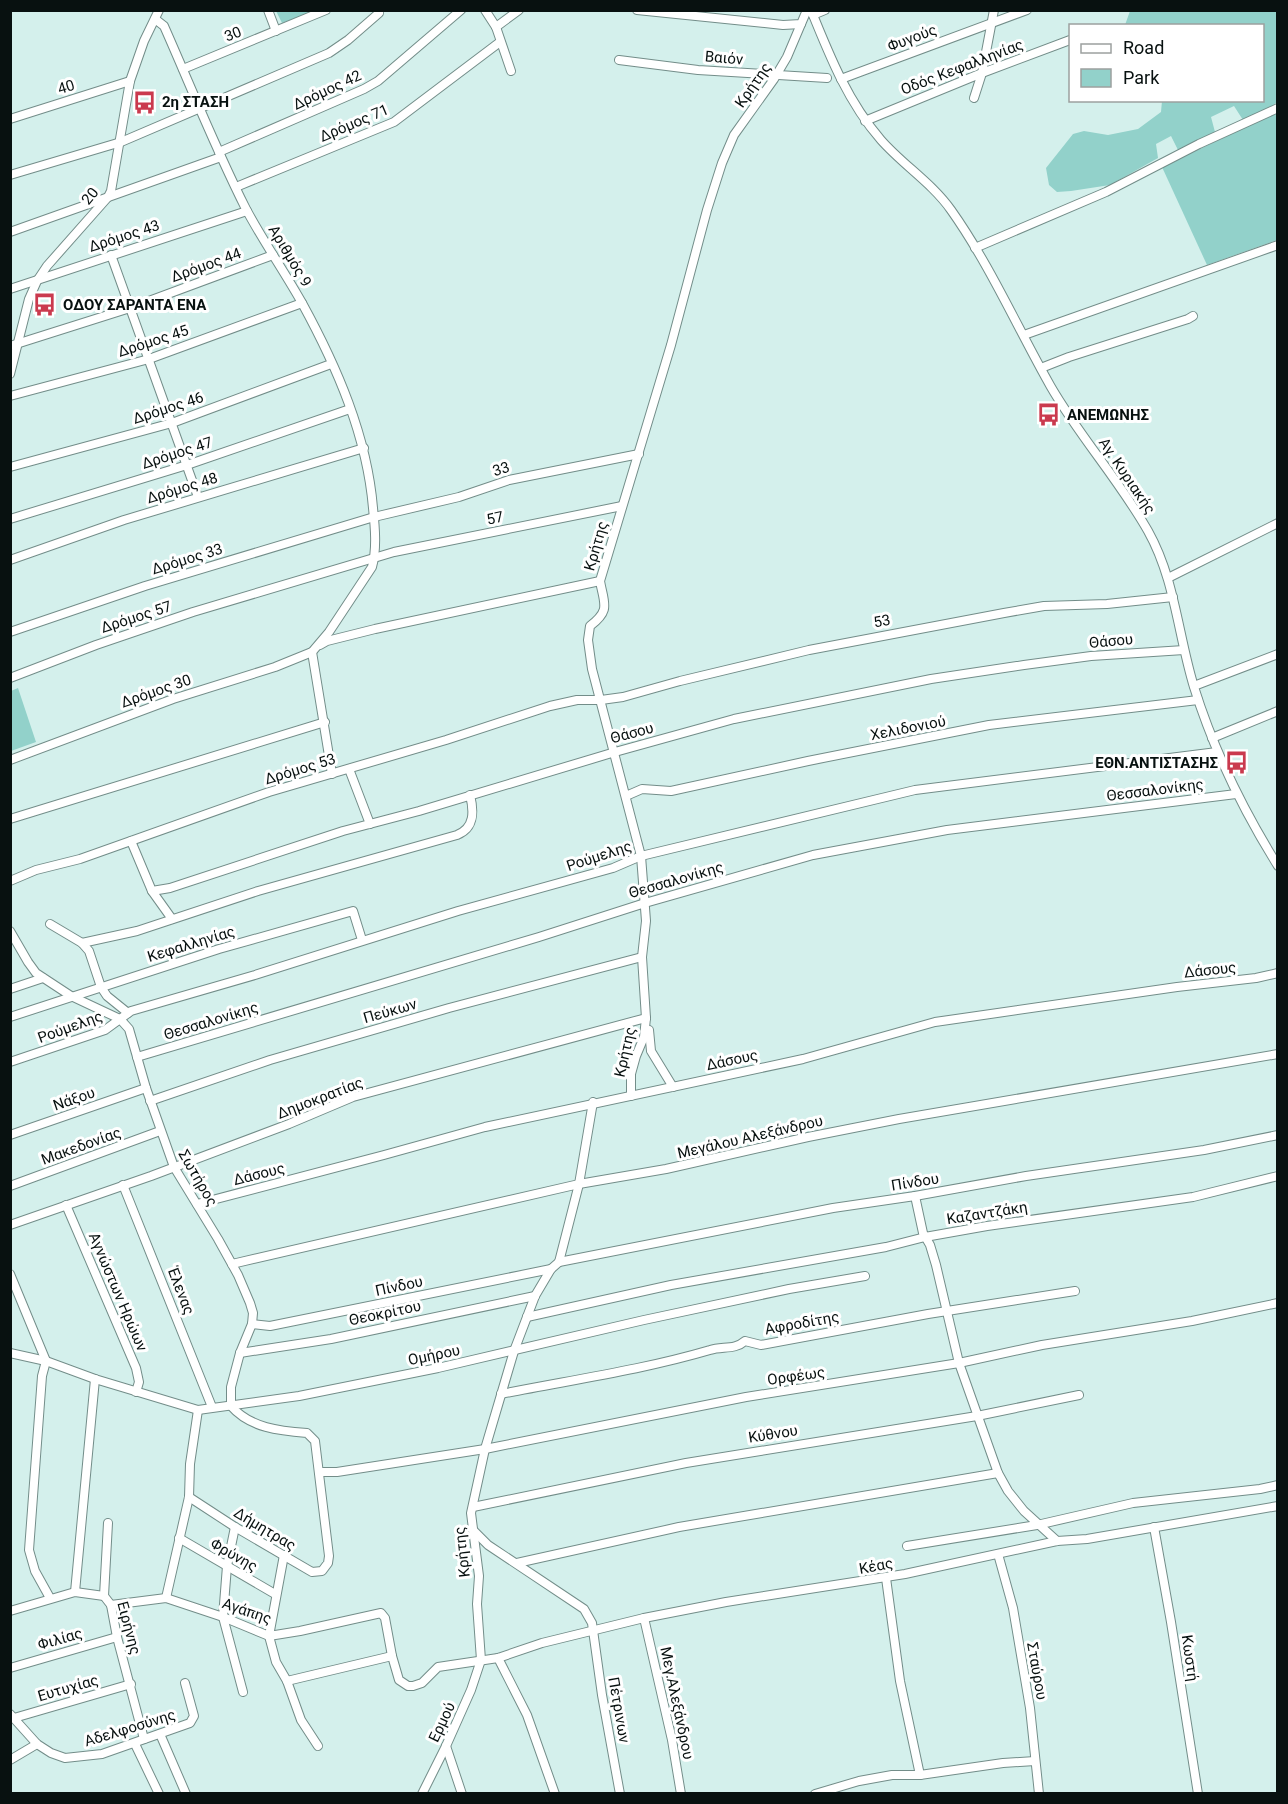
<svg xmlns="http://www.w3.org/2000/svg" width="1288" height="1804" viewBox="0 0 1288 1804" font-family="Roboto,sans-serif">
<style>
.green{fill:#92d1ca}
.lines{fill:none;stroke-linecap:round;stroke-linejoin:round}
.minor-casing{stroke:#738d89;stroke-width:10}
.minor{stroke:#fff;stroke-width:8}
.labels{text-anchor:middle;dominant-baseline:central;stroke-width:6;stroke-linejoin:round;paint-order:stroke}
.street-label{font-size:15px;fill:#081110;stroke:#fff}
.poi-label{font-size:15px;font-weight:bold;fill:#081110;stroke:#fff;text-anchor:start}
</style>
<rect width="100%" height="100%" fill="#d4f0ec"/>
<g class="green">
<polygon points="276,11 314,11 282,23"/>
<polygon points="1130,11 1277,11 1277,102 1266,111 1243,120 1234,106 1211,117 1215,132 1178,150 1171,136 1156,144 1158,158 1110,185 1071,191 1057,192 1049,185 1046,168 1073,134 1084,131 1108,135 1138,129 1161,112 1162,101 1262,100 1262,26 1125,25"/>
<polygon points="1275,113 1278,121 1277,240 1207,265 1162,167"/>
<polygon points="18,688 36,742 11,751 11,691"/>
</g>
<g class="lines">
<defs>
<g id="minor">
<polyline points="268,10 276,31"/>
<polyline points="485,10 496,27 511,71"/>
<polyline points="637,10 783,25 801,24 807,10"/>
<path d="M811,10C830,57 848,102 881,140C903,165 932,183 951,210C990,265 1018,329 1051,387C1080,437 1119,480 1148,531C1175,579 1178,635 1194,687C1214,751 1243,810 1278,866"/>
<polyline points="813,15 825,10"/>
<polyline points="496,27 519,10"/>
<polyline points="619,60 698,70 827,78"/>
<polyline points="183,69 326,10"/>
<polyline points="841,79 1027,10"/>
<polyline points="974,98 982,73 994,10"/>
<polyline points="10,119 130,81"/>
<polyline points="865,121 982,73 1070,40"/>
<polyline points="219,152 364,89 378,81 461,10"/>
<polyline points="10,175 121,142 329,53 348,40 379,13"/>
<polyline points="236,187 394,122 500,42"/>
<polyline points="10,232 221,157"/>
<polyline points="975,248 1106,192 1199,144 1278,108"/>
<polyline points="111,255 198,497"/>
<polyline points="10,289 247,211"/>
<polyline points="1024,335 1278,245"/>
<polyline points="10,346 130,308 273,255"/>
<polyline points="1041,368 1069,357 1188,319 1193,316"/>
<polyline points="10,374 29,299 37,281 47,266 108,197 111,191 130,81 144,41 159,10"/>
<polyline points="10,396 149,359 302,303"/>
<polyline points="10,467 172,423 331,364"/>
<polyline points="10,519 187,465 350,409"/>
<polyline points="10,560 124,520 364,448"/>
<polyline points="1168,578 1278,523"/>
<polyline points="10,632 145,586 374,517 459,497 509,480 639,454"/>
<polyline points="320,645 327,641 375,629 600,581"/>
<polyline points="312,652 332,774"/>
<polyline points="10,678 96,645 193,612 394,552 622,506"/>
<polyline points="1194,686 1278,654"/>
<polyline points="1212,738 1278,711"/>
<path d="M10,760L173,699L275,667L312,652L329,632L372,567C377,549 375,527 373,508C367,436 337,367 302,303C284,271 263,241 246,209C216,150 191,87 164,26L155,19"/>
<polyline points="349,769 370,824"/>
<polyline points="626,796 642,789 671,791 808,761 989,725 1198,700"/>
<polyline points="10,819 325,722"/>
<polyline points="131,841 152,891 170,888 343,831 419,811 615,752 734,719 931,679 1024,665 1091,656 1184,650"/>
<polyline points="10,881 36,870 80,859 269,792 446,740 550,706 577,700 601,700 623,697 680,681 809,650 1004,613 1044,606 1107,604 1173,597"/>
<polyline points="152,891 172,919"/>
<polyline points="50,924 82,943 89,951 101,987 107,996 128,1013"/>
<path d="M10,931L28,962L36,973L71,996L120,1019L129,1029L146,1088L174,1167L218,1239L238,1275L250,1303L253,1313L252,1324L240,1353L231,1387V1406C250,1428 280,1431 307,1433L315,1441L329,1556L328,1563L322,1571L312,1572L235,1527L189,1497"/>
<path d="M82,943L137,931L258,891L457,835C475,828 474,811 470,795"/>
<polyline points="10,989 43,978"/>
<polyline points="10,1017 219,949 353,911 362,940"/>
<polyline points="649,1030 651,1051 673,1087"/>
<polyline points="137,1057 539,937 645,903 813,855 947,830 1236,794"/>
<polyline points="10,1062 105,1030 131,1011 255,975 458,911 613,868 641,856 915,790 1217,752"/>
<path d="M631,1096V1074L636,1056L644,1037L646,1018L642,957L646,921L641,856L592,669L588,640L590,626C611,610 604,604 600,581L671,345L707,210L722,163L734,135L774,79L787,57L801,24"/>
<polyline points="150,1101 270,1060 449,1008 642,957"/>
<polyline points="10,1135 146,1088"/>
<polyline points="123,1185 212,1407"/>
<polyline points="10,1186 160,1131"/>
<polyline points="915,1196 923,1233 930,1245 936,1265 959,1363 998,1473 1008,1491 1024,1511 1057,1541"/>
<polyline points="197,1204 384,1155 485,1127 803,1059 935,1022 1177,987 1256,978 1278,973"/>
<polyline points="66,1205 136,1368 139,1382 136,1392"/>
<polyline points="10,1225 151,1176 289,1124 353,1097 646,1018"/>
<polyline points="559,1262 833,1208 915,1196 1026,1176 1204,1150 1278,1135"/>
<polyline points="232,1264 579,1184 666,1169 808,1137 899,1119 1278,1054"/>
<polyline points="10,1274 46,1361 42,1376 29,1550 35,1571 50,1598"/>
<polyline points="527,1317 671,1285 886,1247 925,1237 987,1226 1193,1197 1278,1176"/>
<polyline points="252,1324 270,1326 551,1269"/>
<polyline points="10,1353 46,1361 95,1379 198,1410 299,1396 438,1368 644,1320 789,1289 865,1276"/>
<polyline points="240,1353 331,1339 535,1296"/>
<path d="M501,1394C571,1380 642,1370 710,1350C722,1346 735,1350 745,1341L761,1345L928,1314L1075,1291"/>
<polyline points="319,1472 337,1472 485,1449 746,1397 959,1363 1042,1345 1192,1321 1278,1303"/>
<polyline points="473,1507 686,1463 977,1416 1079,1395"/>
<polyline points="108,1523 104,1596 111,1605 117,1637 144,1739"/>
<polyline points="235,1527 227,1566 223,1617 243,1692"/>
<polyline points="1154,1527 1171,1622 1198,1794"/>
<polyline points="473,1530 488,1545 584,1609 592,1623 602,1695 620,1794"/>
<polyline points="179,1538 275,1594"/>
<polyline points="907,1546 1037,1525 1133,1503 1260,1489 1278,1485"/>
<polyline points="998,1554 1013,1608 1030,1708 1039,1794"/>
<polyline points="284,1555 269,1636 276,1662 287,1681 301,1720 318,1746"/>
<polyline points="517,1563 679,1527 998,1473"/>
<polyline points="886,1578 900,1681 920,1775"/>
<polyline points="75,1592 95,1379"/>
<polyline points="166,1598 189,1497 190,1464 198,1410"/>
<polyline points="111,1605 166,1598 223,1617 269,1636 300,1631 381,1613 385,1618 392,1656 399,1680 408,1686 413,1686 422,1683 438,1667 498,1658 542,1643 644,1618 726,1602 905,1574 1057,1541 1087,1539 1278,1506"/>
<polyline points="10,1611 75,1592 104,1596"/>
<polyline points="644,1618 672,1740 681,1794"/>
<polyline points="498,1658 527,1715 555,1794"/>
<polyline points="10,1668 117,1637"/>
<polyline points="287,1681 392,1656"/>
<polyline points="10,1714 37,1744 51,1753 65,1758 102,1754 190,1723 194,1716 185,1683"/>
<polyline points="14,1718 131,1684"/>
<polyline points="160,1734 186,1794"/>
<polyline points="135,1744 159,1794"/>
<polyline points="446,1746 462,1794"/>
<polyline points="10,1760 37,1744"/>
<polyline points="422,1794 446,1746 471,1690 481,1660 477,1604 479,1576 471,1513 485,1449 514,1351 535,1296 551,1269 559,1262 579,1184 593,1102"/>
<polyline points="815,1794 859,1781 892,1775 920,1775 1003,1763 1035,1761"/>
</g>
</defs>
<use href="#minor" class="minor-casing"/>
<use href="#minor" class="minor"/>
</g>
<defs>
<symbol id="bus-bare" viewBox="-9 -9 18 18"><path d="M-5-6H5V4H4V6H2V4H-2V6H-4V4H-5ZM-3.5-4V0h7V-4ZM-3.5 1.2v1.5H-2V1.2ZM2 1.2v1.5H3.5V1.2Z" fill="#ca3a4e" stroke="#fff" stroke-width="2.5" paint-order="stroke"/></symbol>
</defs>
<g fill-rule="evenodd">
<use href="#bus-bare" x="128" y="86" width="33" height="33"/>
<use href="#bus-bare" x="28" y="288" width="33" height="33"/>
<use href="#bus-bare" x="1032" y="398" width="33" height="33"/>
<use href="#bus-bare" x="1220" y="746" width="33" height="33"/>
</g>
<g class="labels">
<g class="street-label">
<text transform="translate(233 34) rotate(-22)">30</text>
<text transform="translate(912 38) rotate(-21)">Φυγούς</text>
<text transform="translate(724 58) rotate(5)">Βαιόν</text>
<text transform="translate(962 67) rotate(-21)">Οδός Κεφαλληνίας</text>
<text transform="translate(753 85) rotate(-55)">Κρήτης</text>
<text transform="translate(66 87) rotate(-17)">40</text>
<text transform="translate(327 90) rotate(-25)">Δρόμος 42</text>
<text transform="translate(354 123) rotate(-23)">Δρόμος 71</text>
<text transform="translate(90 196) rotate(-51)">20</text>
<text transform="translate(124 236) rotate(-18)">Δρόμος 43</text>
<text transform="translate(290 256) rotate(59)">Αριθμός 9</text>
<text transform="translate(206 265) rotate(-20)">Δρόμος 44</text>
<text transform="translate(153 341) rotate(-18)">Δρόμος 45</text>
<text transform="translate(168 408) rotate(-18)">Δρόμος 46</text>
<text transform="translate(177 453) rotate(-18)">Δρόμος 47</text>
<text transform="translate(501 469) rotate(-17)">33</text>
<text transform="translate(1127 476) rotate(56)">Αγ. Κυριακής</text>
<text transform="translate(182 488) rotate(-17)">Δρόμος 48</text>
<text transform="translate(495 518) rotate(-12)">57</text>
<text transform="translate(596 546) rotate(-74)">Κρήτης</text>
<text transform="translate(187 559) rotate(-17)">Δρόμος 33</text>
<text transform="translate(136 617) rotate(-18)">Δρόμος 57</text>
<text transform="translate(882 621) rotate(-10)">53</text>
<text transform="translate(1111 641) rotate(-5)">Θάσου</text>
<text transform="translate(156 691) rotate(-19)">Δρόμος 30</text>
<text transform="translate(908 728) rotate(-11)">Χελιδονιού</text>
<text transform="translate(632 733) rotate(-15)">Θάσου</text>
<text transform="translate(300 769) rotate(-17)">Δρόμος 53</text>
<text transform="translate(1155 790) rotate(-7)">Θεσσαλονίκης</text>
<text transform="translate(599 856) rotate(-18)">Ρούμελης</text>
<text transform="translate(676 880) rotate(-16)">Θεσσαλονίκης</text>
<text transform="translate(191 944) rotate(-17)">Κεφαλληνίας</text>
<text transform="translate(1210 970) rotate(-6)">Δάσους</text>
<text transform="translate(390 1011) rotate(-16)">Πεύκων</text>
<text transform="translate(211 1021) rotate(-17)">Θεσσαλονίκης</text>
<text transform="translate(70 1027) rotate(-20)">Ρούμελης</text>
<text transform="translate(625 1052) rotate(-77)">Κρήτης</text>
<text transform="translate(732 1060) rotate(-12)">Δάσους</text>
<text transform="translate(320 1098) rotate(-21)">Δημοκρατίας</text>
<text transform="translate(74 1099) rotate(-19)">Νάξου</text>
<text transform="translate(750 1137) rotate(-13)">Μεγάλου Αλεξάνδρου</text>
<text transform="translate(81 1146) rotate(-20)">Μακεδονίας</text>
<text transform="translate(259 1174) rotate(-14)">Δάσους</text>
<text transform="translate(198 1178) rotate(60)">Σωτήρος</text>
<text transform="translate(915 1182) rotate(-9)">Πίνδου</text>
<text transform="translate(987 1213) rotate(-9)">Καζαντζάκη</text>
<text transform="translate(399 1286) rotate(-12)">Πίνδου</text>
<text transform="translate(181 1291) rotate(69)">Έλενας</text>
<text transform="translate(118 1292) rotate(67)">Αγνώστων Ηρώων</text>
<text transform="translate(385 1313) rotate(-12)">Θεοκρίτου</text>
<text transform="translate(802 1323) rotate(-10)">Αφροδίτης</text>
<text transform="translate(434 1355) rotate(-12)">Ομήρου</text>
<text transform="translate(796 1376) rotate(-8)">Ορφέως</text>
<text transform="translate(773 1434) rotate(-9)">Κύθνου</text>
<text transform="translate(265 1529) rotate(31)">Δήμητρας</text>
<text transform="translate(462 1552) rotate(-96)">Κρήτης</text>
<text transform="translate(234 1555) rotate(30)">Φρύνης</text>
<text transform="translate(876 1566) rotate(-10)">Κέας</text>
<text transform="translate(247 1611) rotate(19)">Αγάπης</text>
<text transform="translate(129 1628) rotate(75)">Ειρήνης</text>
<text transform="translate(60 1639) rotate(-16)">Φιλίας</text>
<text transform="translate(1190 1658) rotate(82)">Κωστή</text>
<text transform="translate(1037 1671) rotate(80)">Σταύρου</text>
<text transform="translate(68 1688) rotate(-16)">Ευτυχίας</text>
<text transform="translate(677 1703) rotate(78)">Μεγ.Αλεξάνδρου</text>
<text transform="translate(619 1710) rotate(80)">Πέτρινων</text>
<text transform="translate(442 1722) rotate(-65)">Ερμού</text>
<text transform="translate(130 1728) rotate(-17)">Αδελφοσύνης</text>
</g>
<g class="poi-label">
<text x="162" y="102">2η ΣΤΑΣΗ</text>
<text x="63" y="305">ΟΔΟΥ ΣΑΡΑΝΤΑ ΕΝΑ</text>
<text x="1067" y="415">ΑΝΕΜΩΝΗΣ</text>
<text x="1218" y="763" text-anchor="end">ΕΘΝ.ΑΝΤΙΣΤΑΣΗΣ</text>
</g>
</g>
<rect width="1288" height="1804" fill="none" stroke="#081110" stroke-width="24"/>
<rect x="1069" y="24" width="195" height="78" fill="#ffffff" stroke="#9ca09f" stroke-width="1.5"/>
<rect x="1081" y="44" width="30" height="9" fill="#ffffff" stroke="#9ca09f" stroke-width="1.5"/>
<text x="1123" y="54" font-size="18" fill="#081110">Road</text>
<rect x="1081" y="69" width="30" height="18" fill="#92d1ca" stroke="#9ca09f" stroke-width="1.5"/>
<text x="1123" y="84" font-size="18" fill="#081110">Park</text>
</svg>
